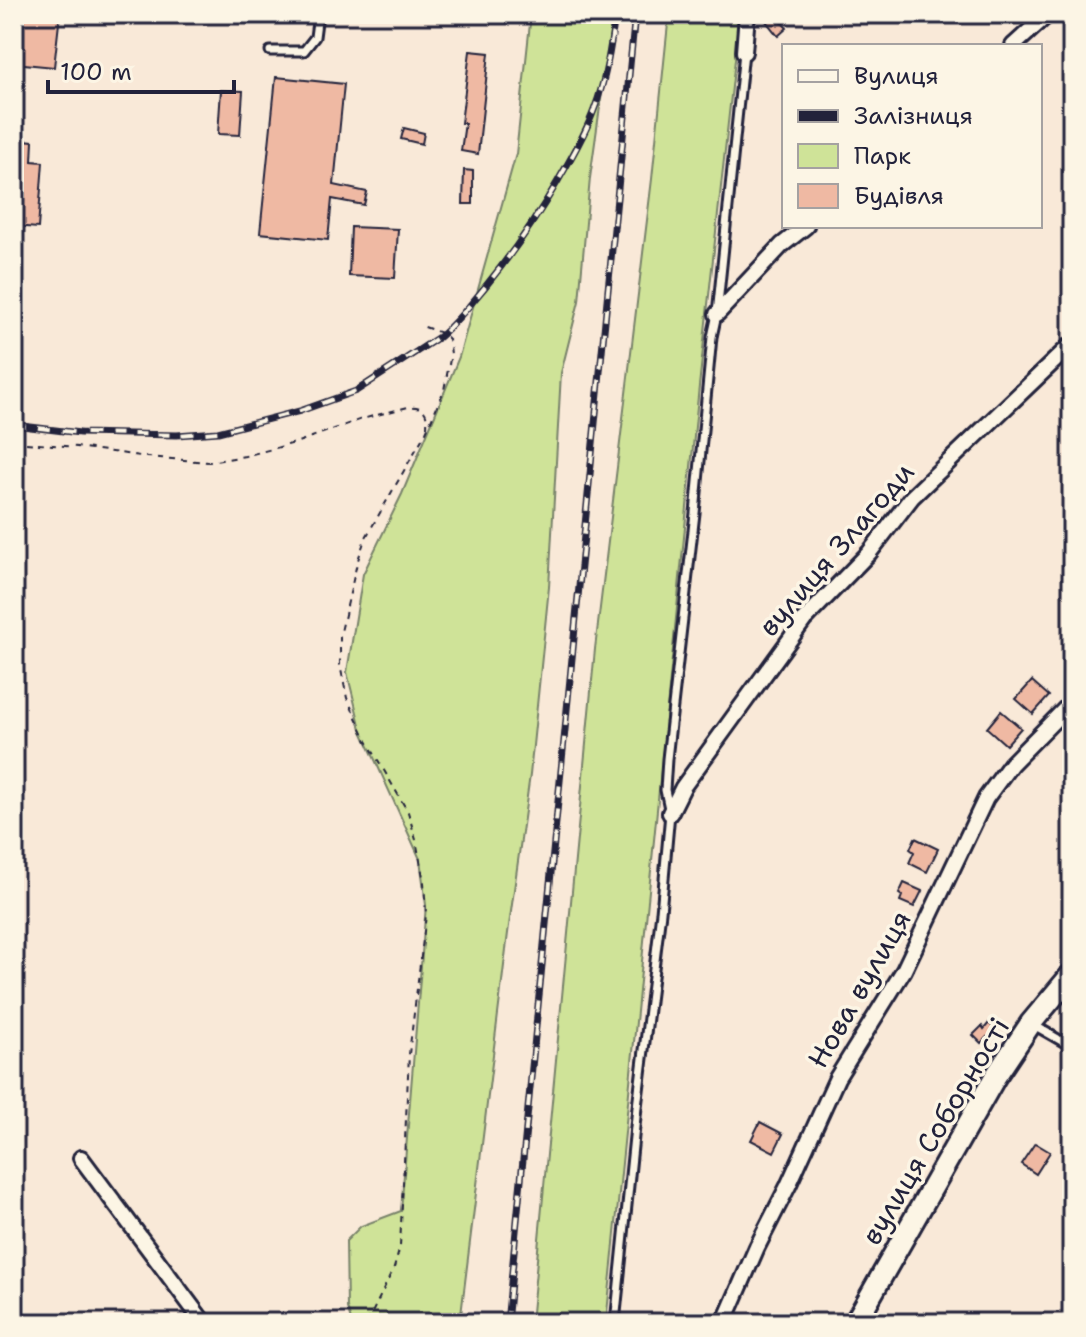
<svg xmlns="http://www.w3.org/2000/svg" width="1086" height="1337" viewBox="0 0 1086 1337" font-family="'Shantell Sans',sans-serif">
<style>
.green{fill:#cfe398;stroke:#78826a;stroke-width:2}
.building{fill:#efb9a3;stroke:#22223b;stroke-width:2}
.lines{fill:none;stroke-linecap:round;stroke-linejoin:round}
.lane-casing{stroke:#22223b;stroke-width:13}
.street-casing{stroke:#22223b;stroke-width:20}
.secondary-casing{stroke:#22223b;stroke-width:26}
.path{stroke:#22223b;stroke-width:2;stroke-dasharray:6 6;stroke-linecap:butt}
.lane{stroke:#fcf5e5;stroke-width:7}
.street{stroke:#fcf5e5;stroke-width:14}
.secondary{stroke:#fcf5e5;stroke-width:20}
.rail-casing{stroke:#22223b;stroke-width:7}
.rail{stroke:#fcf5e5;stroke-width:4;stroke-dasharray:12;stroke-linecap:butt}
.labels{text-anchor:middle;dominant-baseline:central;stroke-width:7;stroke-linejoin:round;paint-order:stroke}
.street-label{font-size:28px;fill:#22223b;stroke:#fcf5e5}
</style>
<rect width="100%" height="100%" fill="#f9e9d8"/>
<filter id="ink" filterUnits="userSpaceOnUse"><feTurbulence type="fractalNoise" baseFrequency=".0125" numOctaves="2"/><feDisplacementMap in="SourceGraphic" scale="16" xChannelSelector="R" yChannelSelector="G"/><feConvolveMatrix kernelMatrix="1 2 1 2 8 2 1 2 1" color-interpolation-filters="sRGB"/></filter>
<g filter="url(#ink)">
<g class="green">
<polygon points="531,14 613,14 590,178 579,301 561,373 549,587 530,775 508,933 460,1323 352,1323 347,1308 346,1241 361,1226 401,1211 426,905 420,859 361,729 347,672 363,574 402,494 459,357 516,154"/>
<polygon points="669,14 740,14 699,386 611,1274 606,1323 531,1323 595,649 652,179"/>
</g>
<g class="building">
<polygon points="14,14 60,14 54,67 14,63"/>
<polygon points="774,14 787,28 778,36 766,21"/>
<polygon points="470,51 489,53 478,154 461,151 465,123 461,123"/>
<polygon points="276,77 344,84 334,185 367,192 364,205 332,199 328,240 260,233"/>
<polygon points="221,90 243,91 240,135 218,134"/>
<polygon points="404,128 424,133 422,144 401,139"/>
<polygon points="14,139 33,141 32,161 43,162 38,228 14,226"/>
<polygon points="464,170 473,171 473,204 463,204"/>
<polygon points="351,227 398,229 395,278 349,276"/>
<polygon points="1032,681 1049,696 1033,714 1016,699"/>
<polygon points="1001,711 1021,728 1006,745 987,728"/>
<polygon points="915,838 938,849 927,872 909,863 914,852 910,849"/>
<polygon points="904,883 922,891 914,907 900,901 902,896 899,894"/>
<polygon points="989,1023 998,1032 990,1040 987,1037 981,1043 973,1035 982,1026 984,1029"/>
<polygon points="760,1122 783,1134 774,1152 751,1140"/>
<polygon points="1035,1143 1050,1152 1036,1174 1021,1164"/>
</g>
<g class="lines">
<defs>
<g id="lane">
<polyline points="270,51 304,51 315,37 318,14"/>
<polyline points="1032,1024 1072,1047"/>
<polyline points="615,1323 637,1107 661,912 670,813 665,790 667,759 695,513 712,337 717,314 744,52"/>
</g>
<g id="street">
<polyline points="1013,46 1048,14"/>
<polyline points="744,52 747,14"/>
<polyline points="717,314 782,245 806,226"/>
<polyline points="670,813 683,787 804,620 869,553 912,497 1072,344"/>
<polyline points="81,1158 204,1323"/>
<polyline points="724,1323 757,1247 788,1186 837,1078 904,970 986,798 1011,764 1072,702"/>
</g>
<polyline id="secondary" points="855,1323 995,1077 1031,1023 1072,974"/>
</defs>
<use href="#lane" class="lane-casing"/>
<use href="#street" class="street-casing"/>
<use href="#secondary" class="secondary-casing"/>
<g class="path">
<path d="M14,442L77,447L147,457L209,462L245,456L295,443L362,419L408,407C424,405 428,413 427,427"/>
<polyline points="367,1323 394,1268 400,1247 409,1054 426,915 424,882 416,840 408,812 367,741 347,698 340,665 340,636 357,563 365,539 426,432 444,390 451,354 449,339 444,334 419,325"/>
</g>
<use href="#lane" class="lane"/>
<use href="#street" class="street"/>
<use href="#secondary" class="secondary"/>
<defs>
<g id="rail">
<path d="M14,425L80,433L177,435L218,432L300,411L356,391L439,337C456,323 470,305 485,287C512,254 536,219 558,181C571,158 585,135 594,110C606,79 611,46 615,14"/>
<polyline points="507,1323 635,14"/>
</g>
</defs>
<use href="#rail" class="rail-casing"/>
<use href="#rail" class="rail"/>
</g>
</g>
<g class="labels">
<g class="street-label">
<text transform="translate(836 549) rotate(-49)">вулиця Злагоди</text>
<text transform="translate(859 989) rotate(-60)">Нова вулиця</text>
<text transform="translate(935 1131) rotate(-59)">вулиця Соборності</text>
</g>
</g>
<rect width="1086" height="1337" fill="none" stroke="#fcf5e5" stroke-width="48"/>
<rect x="24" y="24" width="1038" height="1289" fill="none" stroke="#22223b" stroke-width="3" filter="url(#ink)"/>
<rect x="782" y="44" width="260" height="184" fill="#fcf5e5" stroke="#a5a1a1" stroke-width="2"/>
<rect x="798" y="70" width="40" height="12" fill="#fcf5e5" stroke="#a5a1a1" stroke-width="2"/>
<text x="854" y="84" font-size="24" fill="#22223b">Вулиця</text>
<rect x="798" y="110" width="40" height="12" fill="#22223b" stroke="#a5a1a1" stroke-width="2"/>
<text x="854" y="124" font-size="24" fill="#22223b">Залізниця</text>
<rect x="798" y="144" width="40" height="24" fill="#cfe398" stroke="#a5a1a1" stroke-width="2"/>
<text x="854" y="164" font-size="24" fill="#22223b">Парк</text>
<rect x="798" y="184" width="40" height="24" fill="#efb9a3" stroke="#a5a1a1" stroke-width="2"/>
<text x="854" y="204" font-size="24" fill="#22223b">Будівля</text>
<path d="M48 80v12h186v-12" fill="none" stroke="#22223b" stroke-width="4"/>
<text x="60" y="80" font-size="24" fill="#22223b" stroke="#fcf5e5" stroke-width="6" paint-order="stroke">100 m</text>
</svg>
